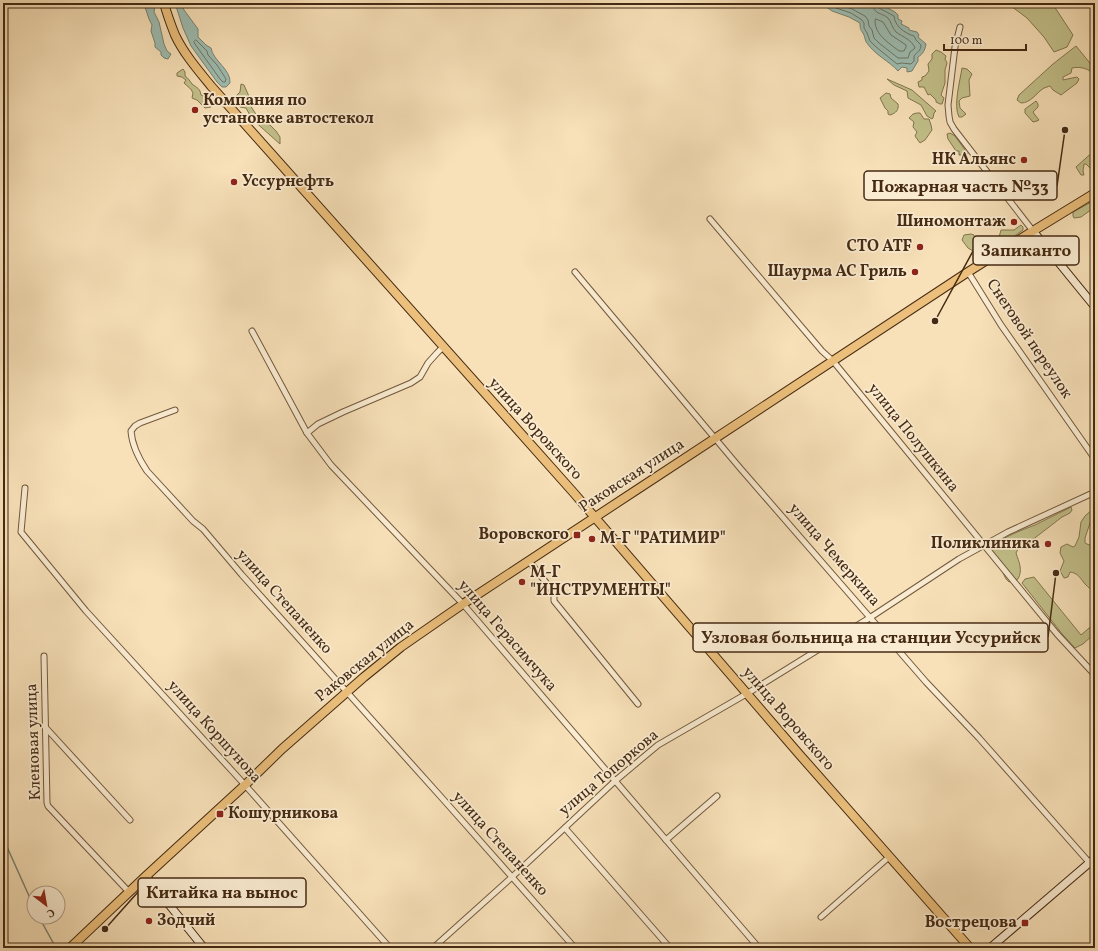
<svg xmlns="http://www.w3.org/2000/svg" width="1098" height="951" viewBox="0 0 1098 951" font-family="Vollkorn,serif">
<style>
.green{fill:#c3c18b;stroke:#84764f}
.water{fill:#9dbdb2;stroke:#7a8272}
.lines{fill:none;stroke-linecap:round;stroke-linejoin:round}
.shore{stroke:#717462;stroke-width:1}
.stream{stroke:#7a8272;stroke-width:1.5}
.street-casing{stroke:#72583c;stroke-width:7}
.secondary-casing{stroke:#452a13;stroke-width:9}
.primary-casing{stroke:#452a13;stroke-width:10}
.street{stroke:#faecd2;stroke-width:5}
.secondary{stroke:#faecd2;stroke-width:7}
.primary{stroke:#ecc07c;stroke-width:8}
.poi-dot{fill:#8f2418;stroke:#faecd2;stroke-width:1.5}
.labels{text-anchor:middle;dominant-baseline:central;stroke-width:3.5;stroke-linejoin:round;paint-order:stroke}
.poi-label{font-size:16px;font-weight:bold;fill:#452a13;stroke:#faecd2;text-anchor:end}
.street-label{font-size:16px;fill:#452a13;stroke:#faecd2}
.leader{fill:none;stroke:#452a13;stroke-width:1.5}
.callout-dot{fill:#452a13;stroke:#faecd2;stroke-width:1.5}
.callout{fill:#faecd2;stroke:#452a13;stroke-width:1.5}
.callout-label{font-size:17px;text-anchor:middle;font-weight:bold;fill:#452a13}
</style>
<rect width="100%" height="100%" fill="#f8e1b9"/>
<filter id="stains"><feTurbulence type="fractalNoise" baseFrequency=".005" numOctaves="4"/><feColorMatrix values="0 0 0 0 .2 0 0 0 0 .09 0 0 0 0 .02 0 0 0 .5 -.17"/></filter>
<radialGradient id="worn" r=".72"><stop offset=".6" stop-color="#630" stop-opacity="0"/><stop offset="1" stop-color="#630" stop-opacity=".3"/></radialGradient>
<g class="green">
<polygon points="1007,3 1052,3 1073,35 1067,47 1054,52 1044,37 1027,18"/>
<path d="M1076,46L1094,68H1095V75C1089,69 1081,66 1072,68L1071,73L1063,77V80L1077,77L1079,79L1077,83L1061,95L1053,90L1050,86C1049,86 1045,88 1044,88C1036,93 1031,103 1021,103L1017,100L1019,95L1053,64Z"/>
<polygon points="936,50 941,52 946,56 945,59 947,63 945,70 945,83 941,95 944,98 942,104 940,104 936,102 936,100 930,94 928,95 924,87 919,87 918,82 922,80 922,77 925,76 929,71 928,64 932,59 932,54"/>
<path d="M962,68L967,69L972,74L969,80L970,96L962,98L959,101L960,108L966,114L962,117H959C953,106 960,81 962,68Z"/>
<path d="M183,69L185,72V76C188,78 190,81 192,84C197,88 200,88 201,95L208,98L212,102L211,107L205,108L197,100L192,98L193,93C191,88 188,87 184,83L186,80L182,77L177,76V73Z"/>
<polygon points="887,79 912,90 936,111 934,113 933,118 932,119 927,116 921,105 908,98 907,91 894,85"/>
<polygon points="241,84 244,85 251,101 248,102 261,122 270,125 276,131 280,137 280,144 252,119 246,108 240,107 234,98 240,92"/>
<path d="M886,93L890,94L891,98L898,104C899,110 896,113 890,115L888,114V111L885,108L880,98Z"/>
<polygon points="1036,101 1038,104 1038,107 1033,112 1035,115 1039,120 1037,121 1033,122 1025,113 1025,109"/>
<polygon points="917,113 920,113 924,119 929,119 931,125 932,130 925,140 920,143 915,136 917,132 913,127 914,122 909,118 913,114"/>
<polygon points="950,133 955,136 968,154 965,155 959,155 959,151 956,151 948,139 947,134"/>
<polygon points="1095,150 1095,165 1090,168 1086,164 1084,164 1083,171 1084,175 1081,175 1076,167"/>
<polygon points="1095,200 1095,207 1081,217 1074,218 1073,216 1073,212"/>
<polygon points="1021,225 1023,227 1023,230 1000,246 998,241 1001,230 1014,230"/>
<polygon points="971,234 974,235 976,243 976,245 979,250 978,254 968,248 962,240 964,235"/>
<path d="M1071,507L1072,510L1070,513L1062,517L1027,544L1020,545L1016,553C1019,562 1023,570 1018,579L1009,582L1006,579L1003,573L1008,570L994,555L990,547C1004,537 1019,531 1035,525C1047,519 1059,513 1071,507Z"/>
<path d="M1095,507V518L1090,523L1085,538V543L1089,545L1093,544L1095,547V557L1092,559L1095,568V593C1091,590 1088,587 1085,584C1080,578 1078,573 1070,572L1068,577L1064,578L1060,571L1064,561L1060,553L1061,547L1067,544L1073,547L1075,546L1079,537L1081,522L1085,516Z"/>
<polygon points="1034,577 1081,635 1095,623 1095,633 1083,644 1075,648 1063,635 1022,583 1025,579"/>
</g>
<g class="water">
<polygon points="145,3 151,3 152,6 155,5 154,12 159,22 164,44 167,51 171,54 168,59 164,58 161,55 161,52 155,47 155,43 151,31 152,25 149,19 144,4"/>
<path d="M175,3H181L184,10L198,29V37L206,45L211,48C213,61 231,69 230,83L226,87H222L217,82L191,46L183,28Z"/>
<path d="M821,3H878L895,12L898,15V19L902,21L901,24L909,28V30L917,32L919,35L918,37L926,44C925,50 923,54 918,57V61L912,71L907,72V68L902,67L898,71C889,61 875,55 867,43C865,41 865,37 864,35C861,29 860,31 860,23L849,17L832,11Z"/>
</g>
<g class="lines">
<g class="shore">
<path d="M826,3L833,7L851,13L862,20L864,23V28L867,33L870,41L875,46L897,64L902,63L911,64L914,61V56C917,52 921,51 921,45L916,40L914,36C904,33 895,26 894,16L879,8L878,3"/>
<path d="M836,3L852,9L865,16L868,20L869,26L872,30L874,38L879,43L898,58H908L910,52L915,48C912,40 903,37 896,32C892,28 891,21 888,18C881,12 873,15 873,3"/>
<path d="M876,19L883,22L891,35L906,45V47L904,51H899C889,43 875,35 875,21Z"/>
<polygon points="196,40 207,51 208,55 217,65 226,79 225,82 223,82 220,79 195,44 194,42"/>
</g>
<g class="stream">
<polyline points="3,838 34,907"/>
<polyline points="39,917 56,948"/>
</g>
<defs>
<g id="street">
<polyline points="960,27 955,47 948,105 949,116 950,122 954,129 1033,231"/>
<polyline points="710,219 822,351 833,361 1057,634 1095,675"/>
<polyline points="575,272 740,468 926,682 979,738 1095,869"/>
<polyline points="968,272 1001,325 1095,459"/>
<polyline points="252,331 307,433 331,465 463,604 759,948"/>
<path d="M175,410L140,423L135,426L131,431C132,446 139,459 147,471L193,521L203,529L242,575L442,798L575,948"/>
<polyline points="307,433 318,424 343,412 411,383 420,377 428,363 437,353 443,347"/>
<polyline points="25,488 21,532 86,611 245,785 390,948"/>
<polyline points="529,561 552,590 554,596 554,601 638,704"/>
<polyline points="44,656 47,803 48,806 129,892"/>
<polyline points="46,728 130,820"/>
<polyline points="565,828 670,948"/>
<polyline points="666,840 717,796"/>
<polyline points="821,917 889,857"/>
<polyline points="433,948 512,877 615,781 658,745 748,693 871,617 959,559 1008,532 1095,492"/>
</g>
<g id="secondary">
<polyline points="1033,231 1095,307"/>
<polyline points="146,876 204,948"/>
<polyline points="990,948 1095,858"/>
</g>
<g id="primary">
<path d="M164,3C167,14 171,25 175,35C184,54 198,70 211,86L573,492L799,754L970,948"/>
<polyline points="70,948 146,876 245,785 282,749 364,677 401,647 463,604 638,489 968,272 1033,231 1095,193"/>
</g>
</defs>
<use href="#street" class="street-casing"/>
<use href="#secondary" class="secondary-casing"/>
<use href="#primary" class="primary-casing"/>
<use href="#street" class="street"/>
<use href="#secondary" class="secondary"/>
<use href="#primary" class="primary"/>
</g>
<g class="poi-dot">
<circle cx="195" cy="110" r="4"/>
<circle cx="1024" cy="160" r="4"/>
<circle cx="234" cy="182" r="4"/>
<circle cx="1014" cy="222" r="4"/>
<circle cx="920" cy="247" r="4"/>
<circle cx="915" cy="272" r="4"/>
<rect x="573" y="531" width="8" height="8" rx="2"/>
<circle cx="592" cy="539" r="4"/>
<circle cx="1048" cy="544" r="4"/>
<circle cx="522" cy="582" r="4"/>
<rect x="216" y="810" width="8" height="8" rx="2"/>
<circle cx="149" cy="921" r="4"/>
<rect x="1021" y="919" width="8" height="8" rx="2"/>
</g>
<g class="labels">
<g class="poi-label">
<text x="203" y="101" text-anchor="start">Компания по<tspan x="203" dy="18">установке автостекол</tspan></text>
<text x="1016" y="160">НК Альянс</text>
<text x="242" y="182" text-anchor="start">Уссурнефть</text>
<text x="1006" y="222">Шиномонтаж</text>
<text x="912" y="247">СТО ATF</text>
<text x="907" y="272">Шаурма АС Гриль</text>
<text x="569" y="535">Воровского</text>
<text x="600" y="539" text-anchor="start">М-Г "РАТИМИР"</text>
<text x="1040" y="544">Поликлиника</text>
<text x="530" y="573" text-anchor="start">М-Г<tspan x="530" dy="18">"ИНСТРУМЕНТЫ"</tspan></text>
<text x="228" y="814" text-anchor="start">Кошурникова</text>
<text x="157" y="921" text-anchor="start">Зодчий</text>
<text x="1017" y="923">Вострецова</text>
</g>
<g class="street-label">
<text transform="translate(1029 339) rotate(56)">Снеговой переулок</text>
<text transform="translate(535 429) rotate(48)">улица Воровского</text>
<text transform="translate(913 438) rotate(51)">улица Полушкина</text>
<text transform="translate(632 476) rotate(-33)">Раковская улица</text>
<text transform="translate(834 555) rotate(49)">улица Чемеркина</text>
<text transform="translate(284 602) rotate(48)">улица Степаненко</text>
<text transform="translate(507 636) rotate(49)">улица Герасимчука</text>
<text transform="translate(365 661) rotate(-39)">Раковская улица</text>
<text transform="translate(788 719) rotate(49)">улица Воровского</text>
<text transform="translate(214 732) rotate(48)">улица Коршунова</text>
<text transform="translate(34 742) rotate(-92)">Кленовая улица</text>
<text transform="translate(609 773) rotate(-40)">улица Топоркова</text>
<text transform="translate(500 844) rotate(48)">улица Степаненко</text>
</g>
</g>
<path class="leader" d="M1065 130L1057 186M935 321L973 251M1056 573L1048 637M105 929L138 892"/>
<g class="callout-dot">
<circle cx="1065" cy="130" r="4"/>
<circle cx="935" cy="321" r="4"/>
<circle cx="1056" cy="573" r="4"/>
<circle cx="105" cy="929" r="4"/>
</g>
<g class="callout">
<rect x="864" y="171" width="193" height="29" rx="4"/>
<rect x="973" y="236" width="106" height="29" rx="4"/>
<rect x="693" y="623" width="355" height="29" rx="4"/>
<rect x="138" y="878" width="168" height="29" rx="4"/>
</g>
<g class="callout-label">
<text x="960" y="192">Пожарная часть №33</text>
<text x="1026" y="256">Запиканто</text>
<text x="871" y="643">Узловая больница на станции Уссурийск</text>
<text x="222" y="898">Китайка на вынос</text>
</g>
<rect width="1098" height="951" fill="none" stroke="#f8e1b9" stroke-width="16"/>
<rect x="4" y="4" width="1090" height="943" fill="none" stroke="#452a13" stroke-width="2"/>
<rect x="8" y="8" width="1082" height="935" fill="none" stroke="#452a13"/>
<g transform="translate(46 905) rotate(149)"><circle r="19" fill="#faecd2" stroke="#b29e86"/>
<path d="M0-3L7 15L0 10L-7 15Z" fill="#8f2418"/>
<text y="-6" font-size="11" font-weight="bold" text-anchor="middle" fill="#452a13">С</text>
</g>
<path d="M944 44v6h82v-6" fill="none" stroke="#452a13" stroke-width="2"/>
<text x="950" y="44" font-size="12" fill="#452a13" stroke="#faecd2" stroke-width="3" paint-order="stroke">100 m</text>
<rect width="100%" height="100%" filter="url(#stains)"/>
<rect width="100%" height="100%" fill="url(#worn)"/>
</svg>
